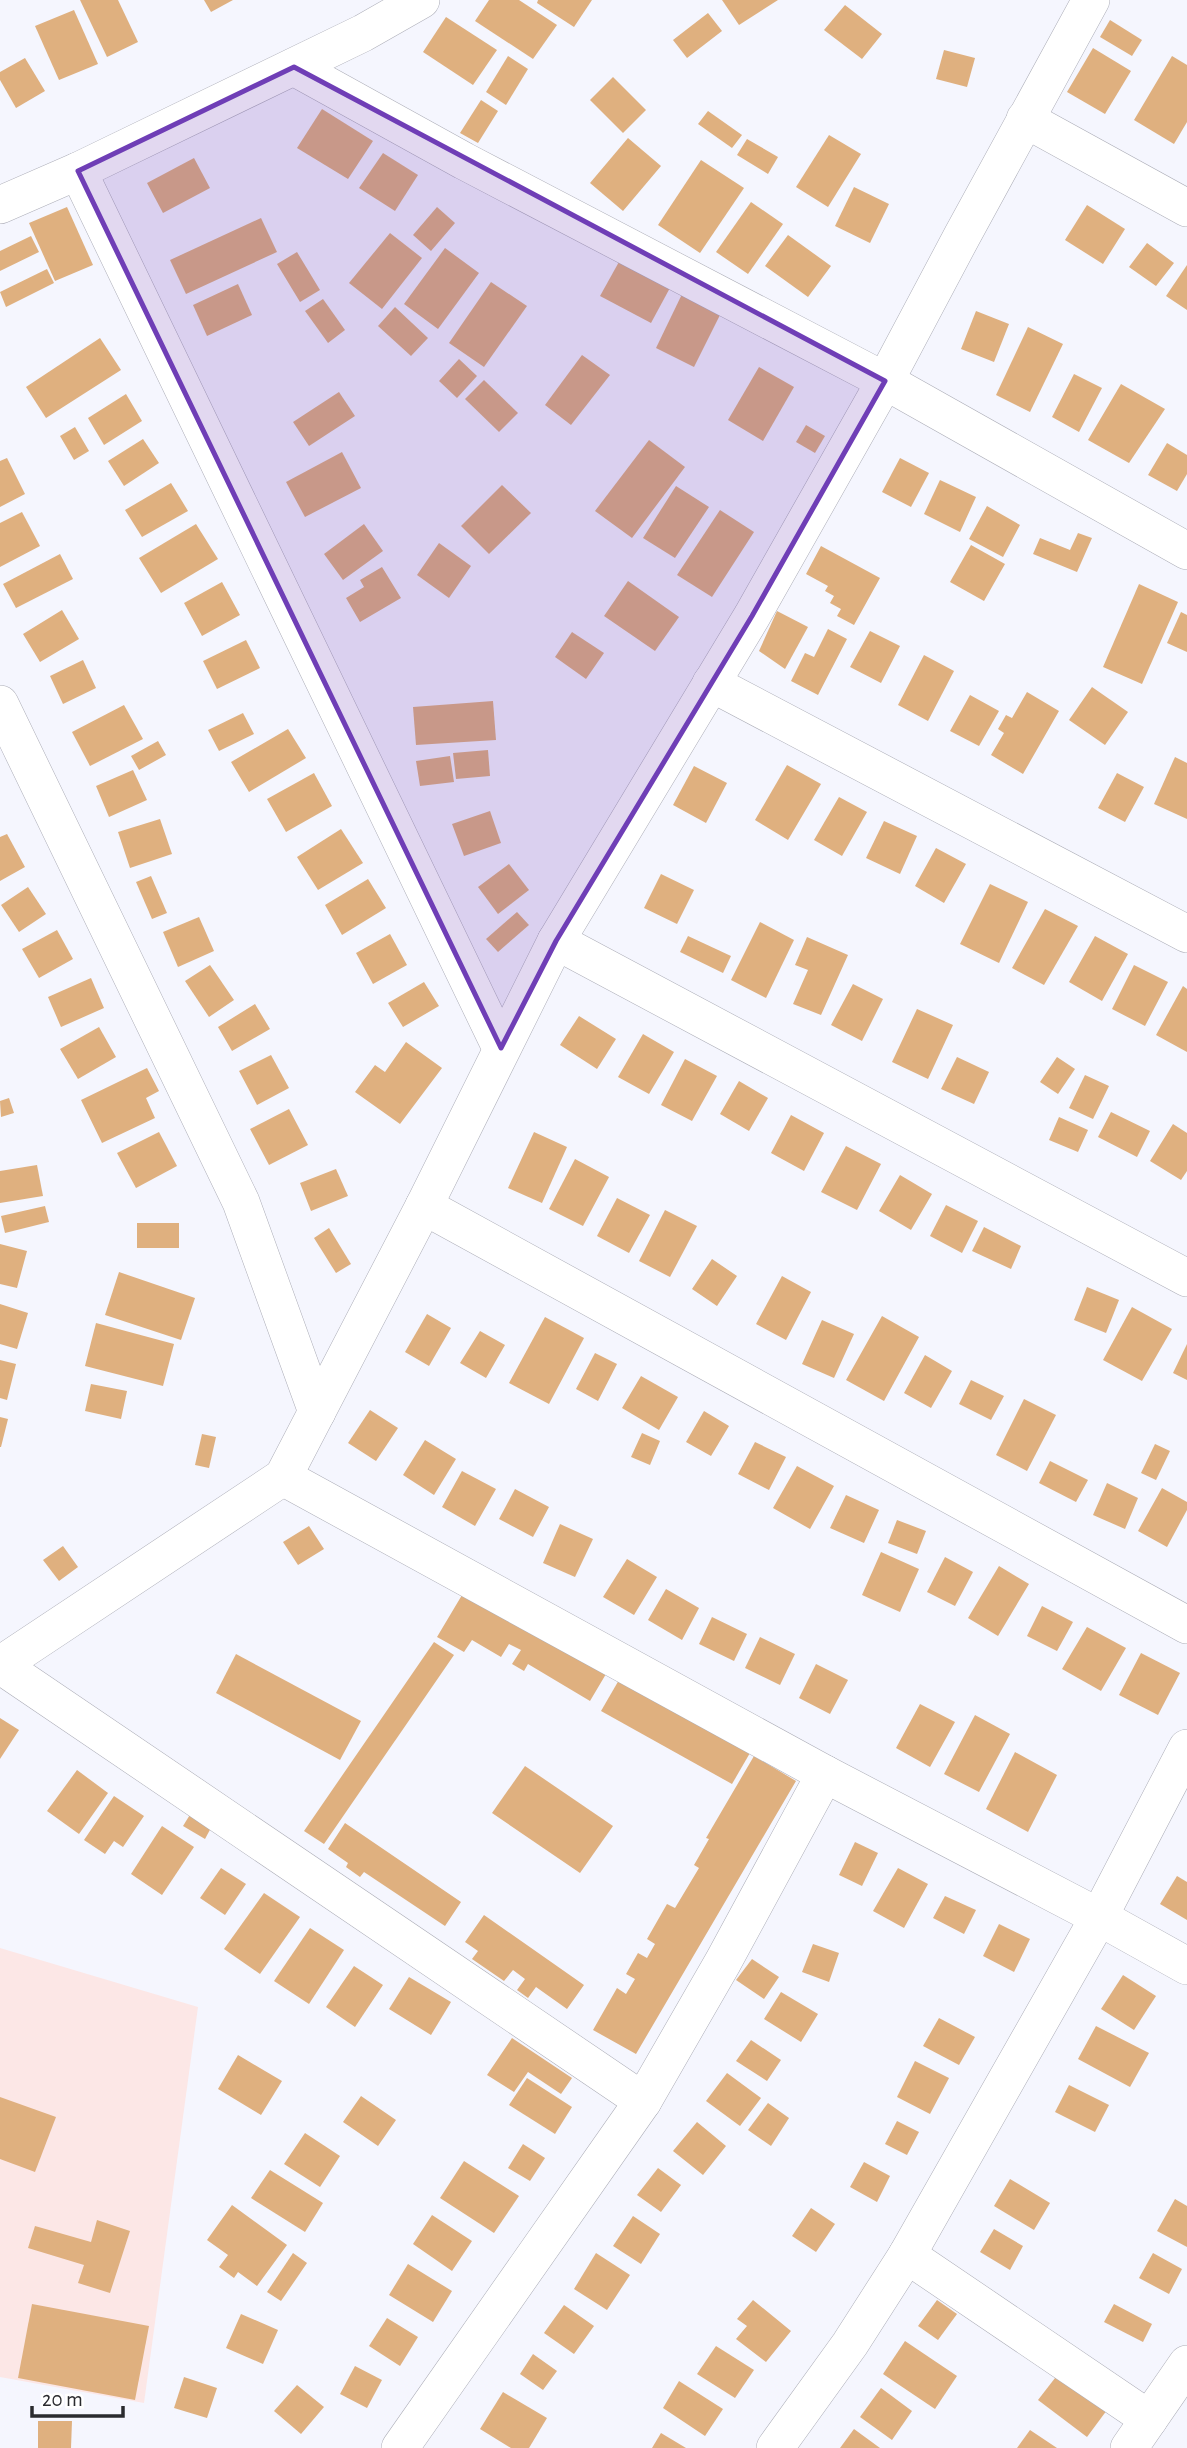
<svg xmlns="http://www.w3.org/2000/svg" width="1187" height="2448" viewBox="0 0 1187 2448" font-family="'Alegreya Sans',sans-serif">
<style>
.education{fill:#fce7e6}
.building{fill:#dfb07f}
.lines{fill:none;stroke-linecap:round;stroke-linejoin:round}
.street-casing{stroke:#adaeb8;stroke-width:38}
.street{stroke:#fff;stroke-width:37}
.marked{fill:#6f3eb6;fill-opacity:0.2;stroke:#6f3eb6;stroke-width:5;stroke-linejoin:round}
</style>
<rect width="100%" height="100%" fill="#f5f6fe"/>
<polygon class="education" points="0,1948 198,2007 144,2403 0,2377"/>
<g class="building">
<polygon points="80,0 118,0 138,42 107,57"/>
<polygon points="204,0 233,0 211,12"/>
<polygon points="489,0 519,0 557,25 533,59 475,21"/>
<polygon points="538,0 592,0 574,27 537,3"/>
<polygon points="722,0 778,0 739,25"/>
<polygon points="845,5 882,34 862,59 824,30"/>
<polygon points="74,10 98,64 59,80 35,26"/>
<polygon points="708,13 722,31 687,58 673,40"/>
<polygon points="446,17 497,50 473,85 423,52"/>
<polygon points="1110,20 1142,40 1132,56 1100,37"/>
<polygon points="1093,48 1131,71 1105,114 1067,92"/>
<polygon points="944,50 975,58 967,87 936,79"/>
<polygon points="508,56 528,69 506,105 486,92"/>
<polygon points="1172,56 1187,65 1187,122 1174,144 1134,120"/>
<polygon points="25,58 45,91 16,108 0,80 0,72"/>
<polygon points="613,77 646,110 623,133 590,100"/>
<polygon points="481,100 498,111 478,143 460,133"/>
<polygon points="322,109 373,141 348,179 297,148"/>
<polygon points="708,111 742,135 732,148 698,124"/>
<polygon points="829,135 861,154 828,207 796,187"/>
<polygon points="628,138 661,166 623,211 590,183"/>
<polygon points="747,139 778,157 768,174 737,155"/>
<polygon points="383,153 418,175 395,211 359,188"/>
<polygon points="194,158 210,188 163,213 147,183"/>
<polygon points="701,160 744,188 700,253 658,225"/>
<polygon points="854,187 889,204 870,243 835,226"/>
<polygon points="751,202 783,224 748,274 716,252"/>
<polygon points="1087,205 1125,229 1103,264 1065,240"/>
<polygon points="67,207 93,265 55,281 29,223"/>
<polygon points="437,207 455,223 431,251 413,235"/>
<polygon points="261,218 277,252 186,294 170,260"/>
<polygon points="390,233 422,258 382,309 349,283"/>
<polygon points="788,235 831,266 808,297 765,266"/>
<polygon points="31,236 39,252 0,271 0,251"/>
<polygon points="1147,243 1174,263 1156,286 1129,267"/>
<polygon points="445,248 479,273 438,329 404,304"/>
<polygon points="297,252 320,290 300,302 277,264"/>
<polygon points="620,260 671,286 651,323 600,296"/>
<polygon points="1187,265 1187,310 1166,296"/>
<polygon points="47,269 54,283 6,307 0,292"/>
<polygon points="491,282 527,306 484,367 449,343"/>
<polygon points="238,284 252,315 207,336 193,305"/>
<polygon points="684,290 723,309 694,367 656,348"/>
<polygon points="323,299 345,330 328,343 305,311"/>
<polygon points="395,307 428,338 411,356 378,326"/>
<polygon points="976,311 1009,324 994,362 961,349"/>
<polygon points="1028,327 1063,344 1030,412 996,395"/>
<polygon points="100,338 121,370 46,418 26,387"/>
<polygon points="582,355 610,375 571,425 545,405"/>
<polygon points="459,359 477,376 457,398 439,381"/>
<polygon points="759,367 794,387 763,441 728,420"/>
<polygon points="1074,374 1102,388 1079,432 1052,417"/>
<polygon points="484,380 518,413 499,432 465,399"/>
<polygon points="1121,384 1165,409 1129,463 1088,440"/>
<polygon points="339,392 355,416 309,446 293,422"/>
<polygon points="126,394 142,421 104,445 88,418"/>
<polygon points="806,425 825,436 815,453 796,442"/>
<polygon points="75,427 89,451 74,460 60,436"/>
<polygon points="143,439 159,463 124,486 108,461"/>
<polygon points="649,440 685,467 632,538 595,511"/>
<polygon points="1167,443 1187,455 1187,474 1177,491 1148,475"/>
<polygon points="342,452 361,488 305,517 286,482"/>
<polygon points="7,458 25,494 0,507 0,461"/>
<polygon points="900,458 929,473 911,507 882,492"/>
<polygon points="940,480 976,497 960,532 924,514"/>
<polygon points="171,483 188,511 142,537 125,510"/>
<polygon points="502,485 531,513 489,554 461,526"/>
<polygon points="676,486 709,507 675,558 643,538"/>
<polygon points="987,506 1020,525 1003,557 969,539"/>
<polygon points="720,510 754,532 712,597 677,575"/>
<polygon points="22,512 40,546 0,567 0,523"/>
<polygon points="196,524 218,559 161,593 139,558"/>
<polygon points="364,524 383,551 343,580 324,554"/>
<polygon points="1078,533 1092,538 1077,572 1033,554 1040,538 1070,550"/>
<polygon points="439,543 471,566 449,598 417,575"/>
<polygon points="971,545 1005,564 984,601 950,582"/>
<polygon points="821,546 880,578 854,625 837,616 841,609 830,603 834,596 825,591 828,586 806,574"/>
<polygon points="60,554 73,579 16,608 3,584"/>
<polygon points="382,567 401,598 360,622 346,598 364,587 360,580"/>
<polygon points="628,581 679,617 655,651 604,616"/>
<polygon points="222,582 240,615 202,636 184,603"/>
<polygon points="1139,584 1178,602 1142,684 1103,667"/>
<polygon points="62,610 79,639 40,662 23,634"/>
<polygon points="777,611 808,627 785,669 759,651"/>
<polygon points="1181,612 1187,615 1187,652 1167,643"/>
<polygon points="828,629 847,639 818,695 791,681 805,653 814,657"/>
<polygon points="870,631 900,646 881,683 850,667"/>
<polygon points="572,632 604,653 586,679 555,657"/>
<polygon points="246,640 260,668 217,689 203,661"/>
<polygon points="924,655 954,671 928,721 898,705"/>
<polygon points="83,660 96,688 63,704 50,676"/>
<polygon points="1092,687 1128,712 1105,745 1069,720"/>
<polygon points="1027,692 1059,711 1023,774 991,755 1004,733 998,729 1006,715 1012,718"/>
<polygon points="970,695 999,711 979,746 950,731"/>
<polygon points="493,701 496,740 416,745 413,707"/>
<polygon points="124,705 143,739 90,766 72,732"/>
<polygon points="243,713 254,734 219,751 208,730"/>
<polygon points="288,729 306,758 249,792 231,762"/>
<polygon points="158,741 166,755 139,770 131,756"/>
<polygon points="488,750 490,776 456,779 453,753"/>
<polygon points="450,756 454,782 420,786 416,761"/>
<polygon points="1175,757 1187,763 1187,819 1154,804"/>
<polygon points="787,765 821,784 788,840 755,820"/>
<polygon points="694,766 727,783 706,823 673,805"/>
<polygon points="133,770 147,800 109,817 96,786"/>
<polygon points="314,773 332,806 286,832 267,799"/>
<polygon points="1117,773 1144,787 1125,822 1098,808"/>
<polygon points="839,797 867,812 842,856 814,840"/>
<polygon points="490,811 501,843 464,856 452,824"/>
<polygon points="160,819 172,854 130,868 118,832"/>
<polygon points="884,821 917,836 900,874 866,858"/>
<polygon points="341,829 363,863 318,890 297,857"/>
<polygon points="7,834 25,867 0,881 0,837"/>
<polygon points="936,848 966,864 944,903 915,886"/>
<polygon points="509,864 529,890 498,914 478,887"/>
<polygon points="661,874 694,890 677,924 644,908"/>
<polygon points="151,876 167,913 152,919 136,882"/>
<polygon points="368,879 386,908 342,935 325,905"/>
<polygon points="990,884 1028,902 999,963 960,944"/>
<polygon points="28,887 46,914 19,932 1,905"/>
<polygon points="1045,909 1078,926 1044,985 1012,968"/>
<polygon points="517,912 529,925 498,952 486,939"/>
<polygon points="199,917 214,951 178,967 163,932"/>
<polygon points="760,922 794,940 766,998 731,980"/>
<polygon points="57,930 73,959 39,978 22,949"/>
<polygon points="390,934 407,965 373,984 356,953"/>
<polygon points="688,936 731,956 723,973 680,952"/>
<polygon points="1095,936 1128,954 1102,1001 1069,982"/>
<polygon points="807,937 848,955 821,1015 793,1004 808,970 795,965"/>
<polygon points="210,965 234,1000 209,1017 185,981"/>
<polygon points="1134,965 1168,982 1145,1026 1112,1009"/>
<polygon points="91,978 104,1008 61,1027 48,997"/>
<polygon points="424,982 439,1006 403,1027 388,1003"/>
<polygon points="853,984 883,999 862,1041 831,1025"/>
<polygon points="1183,986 1187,989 1187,1052 1156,1035"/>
<polygon points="255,1004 270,1029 232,1051 218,1027"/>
<polygon points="917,1009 953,1025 928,1079 892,1062"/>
<polygon points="579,1016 616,1039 597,1069 560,1045"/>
<polygon points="99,1027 116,1057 78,1079 60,1049"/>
<polygon points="643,1034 674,1052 649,1094 618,1077"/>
<polygon points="406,1042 442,1068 400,1124 355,1092 375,1065 385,1072"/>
<polygon points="271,1055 289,1088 257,1105 239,1071"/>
<polygon points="957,1057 989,1072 974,1104 941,1089"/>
<polygon points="1057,1057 1075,1069 1058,1094 1040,1082"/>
<polygon points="685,1059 717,1076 692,1121 661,1105"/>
<polygon points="147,1068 159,1091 146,1098 155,1118 102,1143 81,1100"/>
<polygon points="1085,1075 1109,1086 1093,1119 1069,1108"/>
<polygon points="739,1081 768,1098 749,1131 720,1114"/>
<polygon points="9,1098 14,1113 1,1117 0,1101"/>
<polygon points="289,1109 308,1145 269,1165 250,1129"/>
<polygon points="1111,1112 1150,1131 1137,1157 1098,1137"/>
<polygon points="791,1115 824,1133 804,1171 771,1153"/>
<polygon points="1059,1117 1088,1130 1078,1152 1049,1140"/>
<polygon points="1173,1124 1187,1133 1187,1171 1181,1180 1150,1161"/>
<polygon points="159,1132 177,1166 136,1188 117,1153"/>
<polygon points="534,1132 567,1147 542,1203 508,1188"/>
<polygon points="846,1146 881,1164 857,1210 821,1192"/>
<polygon points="575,1159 609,1177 583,1226 549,1209"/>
<polygon points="37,1165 43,1196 0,1203 0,1171"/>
<polygon points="336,1169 348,1196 311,1211 300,1183"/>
<polygon points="900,1175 932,1194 911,1230 879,1211"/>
<polygon points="617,1198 650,1215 629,1253 597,1236"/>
<polygon points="946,1205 978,1221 962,1253 930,1236"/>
<polygon points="45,1206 49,1222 5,1233 1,1216"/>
<polygon points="665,1210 697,1226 670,1277 639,1261"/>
<rect x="137" y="1223" width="42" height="25"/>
<polygon points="984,1227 1021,1246 1011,1269 972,1251"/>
<polygon points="329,1228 351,1264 336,1273 314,1238"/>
<polygon points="0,1244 27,1251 17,1288 0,1284"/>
<polygon points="712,1259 737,1276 717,1306 692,1289"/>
<polygon points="119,1272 195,1298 181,1340 105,1315"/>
<polygon points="782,1276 811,1292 786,1340 756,1324"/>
<polygon points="1087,1287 1119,1300 1106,1333 1074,1320"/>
<polygon points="0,1304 28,1313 17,1349 0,1344"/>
<polygon points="1132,1307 1172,1329 1142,1381 1103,1360"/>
<polygon points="427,1314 451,1328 429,1366 405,1352"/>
<polygon points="882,1316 919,1337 884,1401 846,1380"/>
<polygon points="545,1317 584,1338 549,1404 509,1383"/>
<polygon points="822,1320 854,1334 834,1378 802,1364"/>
<polygon points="96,1323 174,1344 163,1386 85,1366"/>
<polygon points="480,1331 505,1345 486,1378 460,1363"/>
<polygon points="1187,1344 1187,1380 1173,1373"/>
<polygon points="595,1353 617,1364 598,1401 576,1389"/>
<polygon points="925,1355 952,1371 931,1408 904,1393"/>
<polygon points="0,1360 16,1364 7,1400 0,1398"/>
<polygon points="641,1376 678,1397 659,1430 622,1408"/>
<polygon points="971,1380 1004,1396 991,1420 959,1404"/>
<polygon points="91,1384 127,1391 121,1419 85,1411"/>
<polygon points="1024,1399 1056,1415 1027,1471 996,1455"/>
<polygon points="370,1410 398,1428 376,1461 348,1443"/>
<polygon points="704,1411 729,1426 711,1456 686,1442"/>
<polygon points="0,1417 8,1419 1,1447 0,1447"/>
<polygon points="642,1433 660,1441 650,1465 631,1457"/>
<polygon points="202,1434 216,1437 209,1468 195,1465"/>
<polygon points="425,1440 456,1459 434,1495 403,1475"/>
<polygon points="755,1442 786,1457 769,1490 738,1474"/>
<polygon points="1155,1444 1170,1451 1156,1480 1141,1473"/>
<polygon points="1050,1461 1088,1480 1076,1502 1039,1483"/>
<polygon points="797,1466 834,1486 810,1529 773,1508"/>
<polygon points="462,1471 496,1489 475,1526 442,1507"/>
<polygon points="1107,1483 1138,1498 1125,1529 1093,1515"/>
<polygon points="1162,1488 1187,1502 1187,1510 1167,1547 1138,1531"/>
<polygon points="515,1489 549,1507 533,1537 499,1519"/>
<polygon points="846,1495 879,1510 864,1543 830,1528"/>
<polygon points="897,1520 926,1531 917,1554 888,1543"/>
<polygon points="560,1524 593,1539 575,1577 543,1563"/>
<polygon points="309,1526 324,1549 298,1565 283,1542"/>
<polygon points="63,1546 78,1567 59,1581 43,1560"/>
<polygon points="881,1552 919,1569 900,1612 862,1595"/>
<polygon points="945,1557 973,1572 955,1606 927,1592"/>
<polygon points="627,1559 657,1577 634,1615 603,1597"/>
<polygon points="999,1566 1029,1584 998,1636 968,1618"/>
<polygon points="666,1589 699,1608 682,1640 648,1620"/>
<polygon points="465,1590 606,1674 590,1701 528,1664 524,1671 512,1664 521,1650 509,1644 501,1657 472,1640 464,1652 437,1637"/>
<polygon points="1042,1606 1073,1622 1057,1651 1027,1636"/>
<polygon points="712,1617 747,1634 734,1661 699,1644"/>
<polygon points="1087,1627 1126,1648 1101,1691 1062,1669"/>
<polygon points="760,1637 795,1654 780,1685 745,1668"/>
<polygon points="434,1642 454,1655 324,1844 304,1831"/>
<polygon points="1141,1653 1180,1673 1158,1715 1119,1695"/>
<polygon points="236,1654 361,1721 340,1760 216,1693"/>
<polygon points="816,1664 848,1680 830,1714 799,1698"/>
<polygon points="623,1673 754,1746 732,1784 601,1711"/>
<polygon points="920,1704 955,1722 930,1767 896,1748"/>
<polygon points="975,1715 1010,1734 979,1792 944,1774"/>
<polygon points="0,1718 19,1730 0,1759"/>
<polygon points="1015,1752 1057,1775 1028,1832 986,1809"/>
<polygon points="754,1756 796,1781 636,2054 593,2030 617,1988 626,1994 635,1979 626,1974 638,1953 647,1958 655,1944 647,1939 667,1904 675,1908 699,1868 694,1865 709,1839 706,1838"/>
<polygon points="525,1766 613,1826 580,1873 492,1813"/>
<polygon points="77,1770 108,1793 79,1834 47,1811"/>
<polygon points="114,1796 144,1816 123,1847 114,1841 105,1854 84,1840"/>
<polygon points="191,1813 212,1826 205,1839 183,1826"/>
<polygon points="345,1823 461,1902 445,1926 364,1872 360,1877 346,1867 348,1863 328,1849"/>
<polygon points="162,1826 194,1847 162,1895 131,1874"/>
<polygon points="855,1842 878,1853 862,1886 839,1875"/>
<polygon points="221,1868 246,1884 225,1915 200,1898"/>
<polygon points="898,1868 928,1884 904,1928 873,1911"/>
<polygon points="1177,1876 1187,1882 1187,1920 1160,1904"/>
<polygon points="264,1893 300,1917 260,1974 224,1949"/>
<polygon points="945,1896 976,1910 964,1934 933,1918"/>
<polygon points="484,1915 584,1985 567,2009 536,1987 528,1998 517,1990 525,1979 513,1970 504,1981 472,1959 478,1951 465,1942"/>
<polygon points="999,1924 1030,1939 1014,1972 983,1956"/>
<polygon points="310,1928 344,1950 309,2004 274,1981"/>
<polygon points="813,1944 839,1953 829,1982 802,1972"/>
<polygon points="752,1959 779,1977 764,1999 736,1980"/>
<polygon points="354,1966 383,1985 355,2027 326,2007"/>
<polygon points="1123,1975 1156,1996 1134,2030 1101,2009"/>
<polygon points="409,1977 451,2002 431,2035 389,2009"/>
<polygon points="781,1992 818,2014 801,2042 764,2019"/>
<polygon points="939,2018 975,2037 959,2065 923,2046"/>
<polygon points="1096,2026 1149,2053 1130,2087 1078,2059"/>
<polygon points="512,2038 572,2078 561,2094 528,2072 514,2092 487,2075"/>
<polygon points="751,2040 781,2060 767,2081 736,2061"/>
<polygon points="238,2055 282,2081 261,2115 218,2089"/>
<polygon points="915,2061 949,2078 930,2114 897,2097"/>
<polygon points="727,2073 761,2098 740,2126 706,2101"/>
<polygon points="527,2078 572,2107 555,2134 509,2105"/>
<polygon points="1069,2085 1109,2105 1095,2132 1055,2112"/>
<polygon points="361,2096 396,2120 378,2146 343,2122"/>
<polygon points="0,2097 56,2117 35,2172 0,2159"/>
<polygon points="768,2103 789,2118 771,2146 748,2130"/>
<polygon points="897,2121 919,2132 907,2155 885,2144"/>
<polygon points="697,2122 726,2146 703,2175 673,2151"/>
<polygon points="305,2133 340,2156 320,2187 284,2164"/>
<polygon points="523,2144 545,2158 530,2181 508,2168"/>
<polygon points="464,2161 519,2196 494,2233 440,2198"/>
<polygon points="864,2162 890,2176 877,2202 850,2187"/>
<polygon points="658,2168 681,2185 661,2212 637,2195"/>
<polygon points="270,2170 323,2203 305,2232 251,2198"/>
<polygon points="1010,2179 1050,2203 1034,2230 994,2206"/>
<polygon points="1175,2199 1187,2206 1187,2247 1157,2231"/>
<polygon points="232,2205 287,2245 257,2286 238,2272 234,2278 219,2267 228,2255 207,2240"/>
<polygon points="811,2208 835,2224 816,2252 792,2236"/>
<polygon points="432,2215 472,2241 452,2271 413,2244"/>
<polygon points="633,2216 660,2234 641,2264 613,2246"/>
<polygon points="97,2220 130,2231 110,2293 78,2283 84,2265 28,2248 35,2226 91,2242"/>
<polygon points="994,2229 1023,2246 1010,2270 980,2252"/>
<polygon points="293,2253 307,2263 281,2301 267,2292"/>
<polygon points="596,2253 630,2275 607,2310 574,2289"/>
<polygon points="1153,2253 1182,2269 1169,2294 1139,2278"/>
<polygon points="408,2264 452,2291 433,2322 389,2295"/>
<polygon points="753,2300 791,2331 766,2362 736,2339 747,2326 737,2319"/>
<polygon points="937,2300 957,2314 938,2340 918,2326"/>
<polygon points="32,2304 149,2326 135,2400 18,2378"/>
<polygon points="1114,2304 1152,2324 1143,2342 1104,2322"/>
<polygon points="564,2305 594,2326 574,2354 544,2333"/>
<polygon points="241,2314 278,2330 263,2364 226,2348"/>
<polygon points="387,2318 418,2337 400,2366 369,2346"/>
<polygon points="905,2341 957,2376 935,2409 883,2374"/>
<polygon points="716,2346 754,2370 735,2398 697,2374"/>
<polygon points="533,2354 557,2371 543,2390 520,2374"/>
<polygon points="355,2366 382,2380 367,2408 340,2394"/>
<polygon points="1062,2369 1110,2406 1087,2437 1038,2400"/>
<polygon points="184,2377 217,2388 207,2418 174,2408"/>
<polygon points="679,2381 723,2409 705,2436 663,2408"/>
<polygon points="297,2385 324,2407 301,2434 274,2411"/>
<polygon points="881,2388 912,2411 892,2440 860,2417"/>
<polygon points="503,2392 547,2418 529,2448 511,2448 480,2429"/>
<polygon points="38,2421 72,2421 71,2448 38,2448"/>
<polygon points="854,2429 880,2448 840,2448"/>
<polygon points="1030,2430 1057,2448 1017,2448"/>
<polygon points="661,2433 686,2448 652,2448"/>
</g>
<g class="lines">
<defs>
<g id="street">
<polyline points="294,67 464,161 885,381 1187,551"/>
<polyline points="1025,119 1187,208"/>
<polyline points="78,171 501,1048"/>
<polyline points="0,205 78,171 363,33 421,0"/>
<polyline points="711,683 1187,934"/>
<polyline points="0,704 241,1202 317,1412"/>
<polyline points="556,941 1187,1278"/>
<polyline points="424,1206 1187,1625"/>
<polyline points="283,1477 825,1774 1099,1917 1187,1966"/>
<polyline points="0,1665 283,1477 424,1206 556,941 752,616 885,381 962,236 1091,0"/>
<polyline points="0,1665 643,2101"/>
<polyline points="907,2255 1149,2419"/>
<polyline points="400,2448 643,2101 723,1962 825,1774"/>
<polyline points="775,2448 850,2344 907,2255 1099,1917 1187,1748"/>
<polyline points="1129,2448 1187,2364"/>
</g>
</defs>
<use href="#street" class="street-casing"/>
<use href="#street" class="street"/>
</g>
<path class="marked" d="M294,67L885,381L752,616L556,941L501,1048L78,171Z"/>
<path d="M32 2406v10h91v-10" fill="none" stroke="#2a2b2f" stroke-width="3.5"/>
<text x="42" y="2406" font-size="21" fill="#2a2b2f" stroke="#ffffff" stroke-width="5" paint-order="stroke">20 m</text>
</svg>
